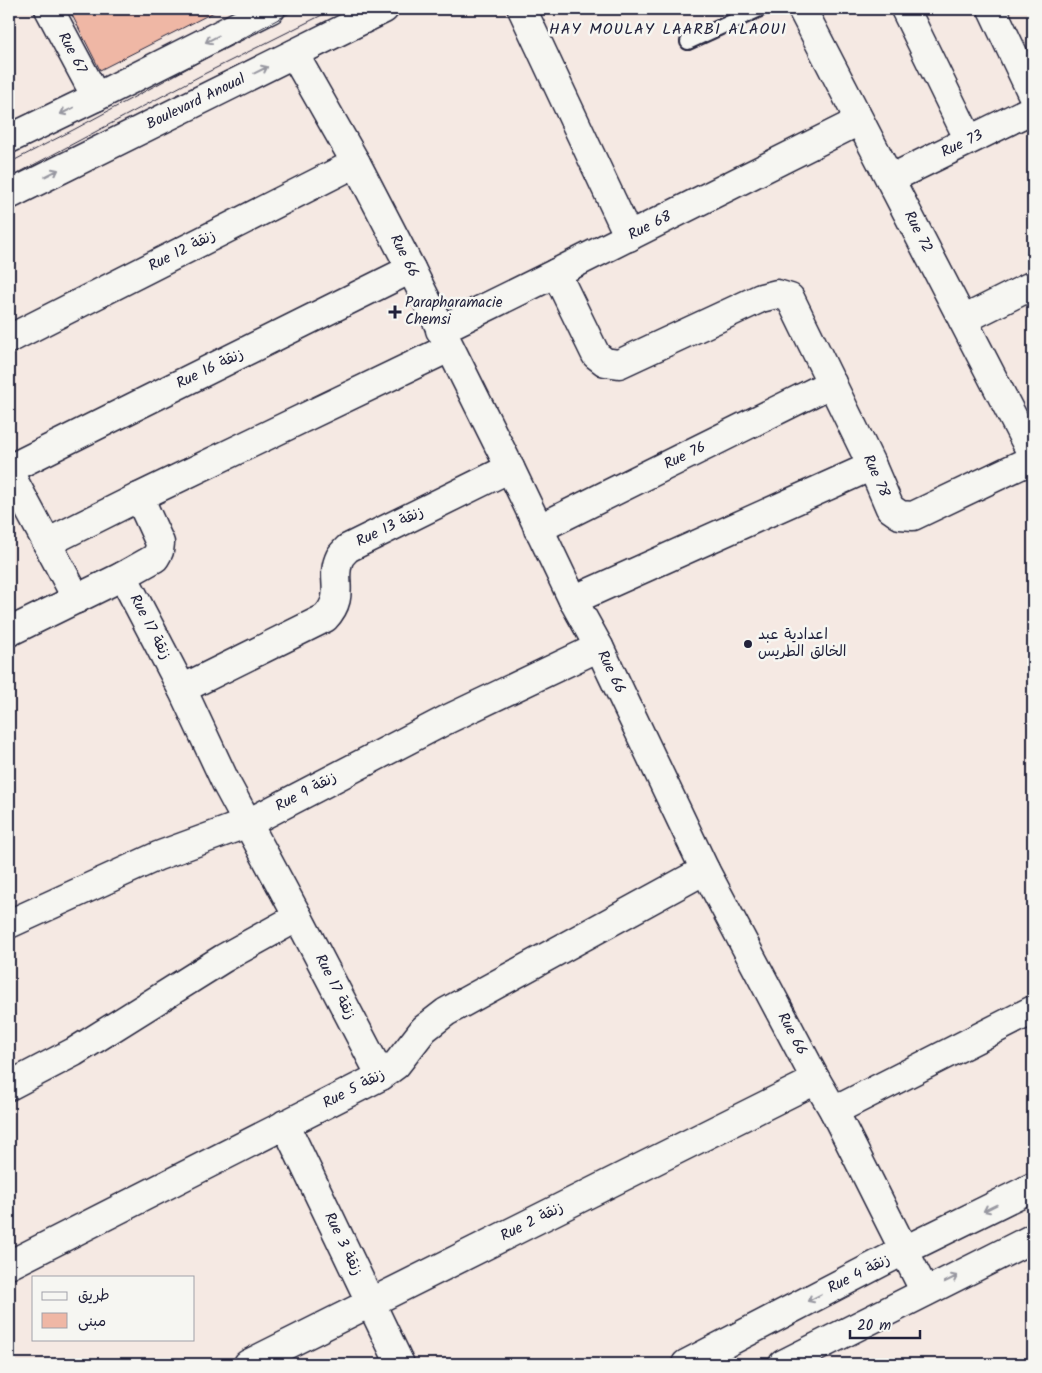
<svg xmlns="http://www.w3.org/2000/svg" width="1042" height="1373" viewBox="0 0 1042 1373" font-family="Kalam,'Playpen Sans Arabic',sans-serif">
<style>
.building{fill:#efb7a5;stroke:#22223b}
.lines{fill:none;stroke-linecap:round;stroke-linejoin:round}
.lane-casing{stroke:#22223b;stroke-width:18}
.street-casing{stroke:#22223b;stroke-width:31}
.secondary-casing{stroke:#22223b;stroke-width:31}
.lane{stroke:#f6f6f2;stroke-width:14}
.street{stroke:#f6f6f2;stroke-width:28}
.secondary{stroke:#f6f6f2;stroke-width:28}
.tram{stroke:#22223b;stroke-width:1}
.oneway{stroke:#9797a0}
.poi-dot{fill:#22223b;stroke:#f6f6f2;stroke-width:2}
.labels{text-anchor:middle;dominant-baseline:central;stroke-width:5;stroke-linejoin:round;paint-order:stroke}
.street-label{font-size:15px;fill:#22223b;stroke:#f6f6f2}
.poi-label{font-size:15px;fill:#22223b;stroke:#f6f6f2;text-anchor:start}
.neighbourhood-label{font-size:16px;letter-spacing:1px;fill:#22223b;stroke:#f6f6f2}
</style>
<rect width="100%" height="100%" fill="#f5e9e3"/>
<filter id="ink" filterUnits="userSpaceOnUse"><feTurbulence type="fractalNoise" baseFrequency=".02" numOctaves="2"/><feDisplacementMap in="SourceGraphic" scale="10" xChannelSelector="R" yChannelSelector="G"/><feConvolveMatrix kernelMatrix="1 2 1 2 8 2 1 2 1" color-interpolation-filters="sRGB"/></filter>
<g filter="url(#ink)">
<polygon class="building" points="69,9 220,9 100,70"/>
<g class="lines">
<defs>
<polyline id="lane" points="688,42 760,9"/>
<g id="street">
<polyline points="49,9 96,97"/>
<polyline points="522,9 629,237"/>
<polyline points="802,9 1033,456"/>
<polyline points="905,9 969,140"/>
<polyline points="992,9 1033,96"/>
<polyline points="294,54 356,163 411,269 510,468 573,600 599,647 705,870 816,1080 834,1111 925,1292"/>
<polyline points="890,179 1033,109"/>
<polyline points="556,273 596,355 605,362 619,364 761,298 777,294 790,298 872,466 890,508 900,515 913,516 1033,459"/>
<polyline points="963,320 1033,285"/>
<polyline points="440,330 556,273 859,121"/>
<polyline points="9,339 356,163"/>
<polyline points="9,469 411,269"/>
<polyline points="9,472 77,599"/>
<polyline points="538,529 832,383"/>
<polyline points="47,543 139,497"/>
<polyline points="573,600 872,466"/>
<polyline points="9,632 123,576"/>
<path d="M182,689L325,618C347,595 329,579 340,557C342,554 345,551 348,548L510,468"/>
<polyline points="9,924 158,856 248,823 446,720 599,647"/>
<polyline points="381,1076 298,917 226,783 182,689 123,576 155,558 159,551 160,543 139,497 449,348"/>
<polyline points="9,1086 74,1052 224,958 298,917"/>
<polyline points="834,1111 1033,1010"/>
<polyline points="285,1124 400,1364"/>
<polyline points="9,1265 381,1076 396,1065 424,1029 446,1012 705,870"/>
<polyline points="248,1364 816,1080"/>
<polyline points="686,1364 905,1250 1033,1187"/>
<polyline points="783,1364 1033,1238"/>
</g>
<g id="secondary">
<polyline points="9,139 96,97 271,9"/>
<polyline points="9,195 384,9"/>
</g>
</defs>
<use href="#lane" class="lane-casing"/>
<use href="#street" class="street-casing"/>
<use href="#secondary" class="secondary-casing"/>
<use href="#lane" class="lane"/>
<use href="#street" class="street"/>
<use href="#secondary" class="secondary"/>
<g class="tram">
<polyline points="9,163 75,129 297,9"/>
<polyline points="9,178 200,76 334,9"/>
</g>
</g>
<defs><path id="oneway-shaft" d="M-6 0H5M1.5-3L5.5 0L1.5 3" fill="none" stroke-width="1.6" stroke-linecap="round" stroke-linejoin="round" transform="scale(1.25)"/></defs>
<g class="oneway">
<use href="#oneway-shaft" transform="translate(212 39) rotate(153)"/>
<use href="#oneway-shaft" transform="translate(261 70) rotate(-26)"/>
<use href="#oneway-shaft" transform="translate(67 111) rotate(154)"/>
<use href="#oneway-shaft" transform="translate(52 173) rotate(-27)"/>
<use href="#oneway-shaft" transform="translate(990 1208) rotate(154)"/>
<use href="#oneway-shaft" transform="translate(951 1279) rotate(-26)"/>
<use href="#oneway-shaft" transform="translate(814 1298) rotate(153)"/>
</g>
</g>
<g class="poi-dot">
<path d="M392.5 304.5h5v5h5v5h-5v5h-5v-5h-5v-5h5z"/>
<circle cx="748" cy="644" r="5"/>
</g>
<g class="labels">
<g class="street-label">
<text transform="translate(72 53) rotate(62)">Rue 67</text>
<text transform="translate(196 102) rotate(-26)">Boulevard Anoual</text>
<text transform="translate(962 144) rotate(-26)">Rue 73</text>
<text transform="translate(650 226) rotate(-27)">Rue 68</text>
<text transform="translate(918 232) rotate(63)">Rue 72</text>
<text transform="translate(182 251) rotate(-27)">Rue 12 زنقة</text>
<text transform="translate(404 256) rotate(63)">Rue 66</text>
<text transform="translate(210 369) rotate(-26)">Rue 16 زنقة</text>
<text transform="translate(685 456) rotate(-26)">Rue 76</text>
<text transform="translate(876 476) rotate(66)">Rue 78</text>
<text transform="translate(390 527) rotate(-26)">Rue 13 زنقة</text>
<text transform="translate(150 627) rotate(62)">Rue 17 زنقة</text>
<text transform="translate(611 672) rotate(64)">Rue 66</text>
<text transform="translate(306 792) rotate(-28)">Rue 9 زنقة</text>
<text transform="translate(335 987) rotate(63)">Rue 17 زنقة</text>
<text transform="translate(792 1034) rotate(62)">Rue 66</text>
<text transform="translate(354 1089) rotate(-28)">Rue 5 زنقة</text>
<text transform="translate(532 1222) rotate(-27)">Rue 2 زنقة</text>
<text transform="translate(343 1244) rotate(64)">Rue 3 زنقة</text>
<text transform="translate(859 1274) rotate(-27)">Rue 4 زنقة</text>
</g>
<g class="poi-label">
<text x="405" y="303">Parapharamacie<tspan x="405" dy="17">Chemsi</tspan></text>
<text x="758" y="635">اعدادية عبد<tspan x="758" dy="17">الخالق الطريس</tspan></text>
</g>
<g class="neighbourhood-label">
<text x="668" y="29">HAY MOULAY LAARBI ALAOUI</text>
</g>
</g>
<rect width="1042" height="1373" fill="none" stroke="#f6f6f2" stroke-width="30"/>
<rect x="15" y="15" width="1012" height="1343" fill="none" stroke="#22223b" stroke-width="2" filter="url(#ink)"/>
<rect x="32" y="1276" width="162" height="65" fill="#f6f6f2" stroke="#a1a1a9"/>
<rect x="42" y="1292" width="25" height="8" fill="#f6f6f2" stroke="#a1a1a9"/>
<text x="78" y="1300" font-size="15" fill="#22223b">طريق</text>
<rect x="42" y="1313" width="25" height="15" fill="#efb7a5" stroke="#a1a1a9"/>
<text x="78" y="1326" font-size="15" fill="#22223b">مبنى</text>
<path d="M850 1330v8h70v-8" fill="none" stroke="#22223b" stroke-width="2.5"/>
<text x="857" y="1330" font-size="15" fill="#22223b" stroke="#f6f6f2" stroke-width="4" paint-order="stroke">20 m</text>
</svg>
